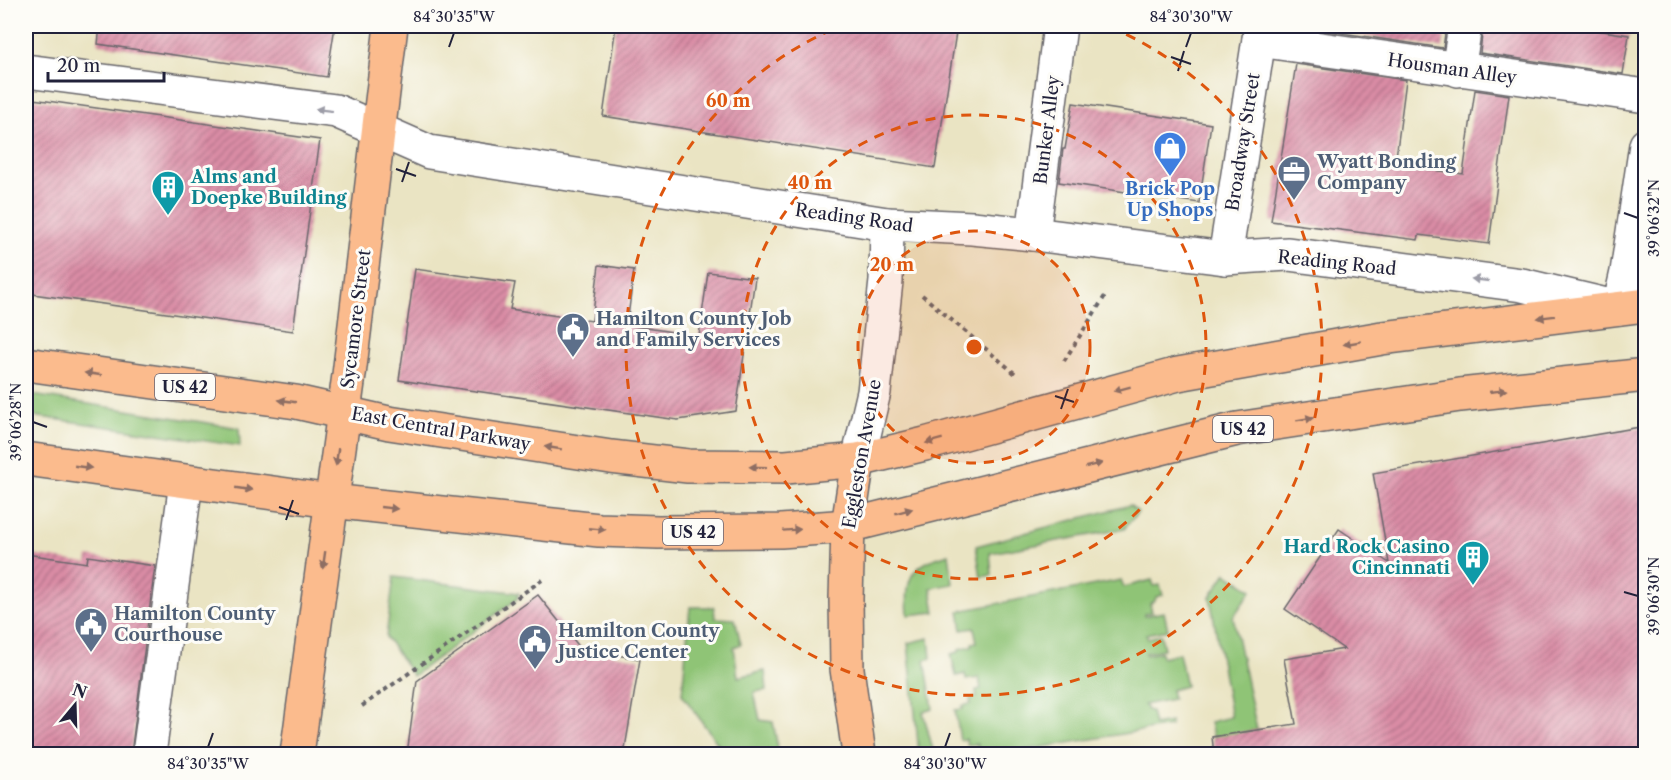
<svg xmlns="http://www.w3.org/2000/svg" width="1671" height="780" viewBox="0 0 1671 780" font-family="'Libre Caslon Text',serif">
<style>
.green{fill:#8fc476;stroke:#587358;stroke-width:1.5}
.building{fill:url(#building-hatch)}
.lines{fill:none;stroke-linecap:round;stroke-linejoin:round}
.minor-casing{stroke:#68666b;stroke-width:36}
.major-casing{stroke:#68666b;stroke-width:36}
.path{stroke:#68666b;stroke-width:4;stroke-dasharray:4.5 4.5;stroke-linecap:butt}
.minor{stroke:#fff;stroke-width:33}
.major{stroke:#fbbb8d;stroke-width:33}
.oneway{fill:#9c9ca7}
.oneway2{fill:#8e6e64}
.ticks{fill:none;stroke:#22223b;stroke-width:2}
.ring{fill:none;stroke:#de560e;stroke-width:3;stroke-dasharray:10 8}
.labels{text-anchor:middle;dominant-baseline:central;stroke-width:6;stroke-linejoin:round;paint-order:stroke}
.shield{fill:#fdfcf7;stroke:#646373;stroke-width:1.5}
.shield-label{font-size:16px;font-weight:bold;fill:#22223b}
.street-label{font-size:18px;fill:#22223b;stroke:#fdfcf7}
.service-label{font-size:18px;font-weight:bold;fill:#4e5e75;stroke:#fdfcf7;text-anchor:start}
.culture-label{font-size:18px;font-weight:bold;fill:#0d838f;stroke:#fdfcf7;text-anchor:start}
.shop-label{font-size:18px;font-weight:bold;fill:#366cbe;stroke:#fdfcf7}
.centre{fill:#de560e;stroke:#fdfcf7;stroke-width:3}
.ring-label{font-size:18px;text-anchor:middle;font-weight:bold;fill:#de560e;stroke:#fdfcf7;stroke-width:6;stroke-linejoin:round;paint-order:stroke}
.neatline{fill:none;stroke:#22223b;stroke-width:2}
.ticks-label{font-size:15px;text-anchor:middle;fill:#22223b}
</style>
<defs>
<pattern id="building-hatch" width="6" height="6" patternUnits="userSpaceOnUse" patternTransform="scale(1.5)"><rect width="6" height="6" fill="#da8ca5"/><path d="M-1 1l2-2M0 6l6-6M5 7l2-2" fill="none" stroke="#b07288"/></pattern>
</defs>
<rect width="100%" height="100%" fill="#fdfcf7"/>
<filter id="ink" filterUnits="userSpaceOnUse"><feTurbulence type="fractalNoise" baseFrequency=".0167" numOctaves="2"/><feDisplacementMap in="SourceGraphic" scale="12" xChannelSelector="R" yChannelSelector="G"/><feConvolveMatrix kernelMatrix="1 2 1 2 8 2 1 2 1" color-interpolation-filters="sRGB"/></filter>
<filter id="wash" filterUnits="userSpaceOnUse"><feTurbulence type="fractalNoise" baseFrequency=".008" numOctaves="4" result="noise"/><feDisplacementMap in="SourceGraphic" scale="24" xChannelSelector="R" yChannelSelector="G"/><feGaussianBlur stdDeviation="1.35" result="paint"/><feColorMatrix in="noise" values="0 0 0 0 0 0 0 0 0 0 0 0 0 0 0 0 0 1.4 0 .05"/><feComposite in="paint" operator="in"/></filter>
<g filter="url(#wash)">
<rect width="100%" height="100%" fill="#eae4c3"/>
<g class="green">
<polygon points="26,394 239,428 240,446 26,415"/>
<polygon points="1130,505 1138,512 1124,529 990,553 992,575 981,577 976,546"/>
<path d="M949,554L953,584L931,588L935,612L908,615C905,576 911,564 949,554Z"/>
<polygon points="1226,573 1252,590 1233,617 1257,730 1246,732 1215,746 1210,722 1231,717 1210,597"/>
<polygon points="394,577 519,593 517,599 413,676 386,637"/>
<polygon points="1121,580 1124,587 1152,580 1154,586 1160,585 1163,595 1156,597 1155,601 1150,604 1152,612 1144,614 1144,616 1164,612 1168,630 1146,634 1148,638 1161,635 1164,649 1145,653 1146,655 1161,652 1162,657 1179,653 1186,686 1171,690 1173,699 1144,705 1147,710 1151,711 1154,725 1170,722 1171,726 1001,754 979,754 977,744 967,745 966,739 960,740 955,710 963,709 962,706 971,704 970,699 977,697 976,690 981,689 979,678 966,680 965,674 956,676 951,654 959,652 959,649 972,646 972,643 977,642 974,628 962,630 959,611"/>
<polygon points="690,607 714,607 715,618 735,619 741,644 734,647 738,677 765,671 767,690 754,692 760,720 773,722 779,754 725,754 682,694"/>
<polygon points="929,638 931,658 925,660 933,709 923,712 934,754 919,754 908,643"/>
</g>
<g id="blocks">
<g class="building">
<polygon points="100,26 335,26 327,77 98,44"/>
<polygon points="616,26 957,26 935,168 603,116"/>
<polygon points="1302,26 1446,26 1443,48 1302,27"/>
<polygon points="1483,26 1569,26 1629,35 1623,74 1480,53"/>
<polygon points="1296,64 1406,80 1395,165 1463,174 1475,90 1509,95 1489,244 1419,235 1418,240 1271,221"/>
<polygon points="26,98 320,140 293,331 26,293"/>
<polygon points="1073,103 1211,124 1199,203 1059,182 1063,149 1065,149"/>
<polygon points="599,265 634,270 627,325 699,336 708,272 755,278 736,411 678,420 399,380 415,269 515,283 510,309 592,321"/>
<polygon points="1646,426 1646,754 1214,754 1212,737 1296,724 1284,659 1344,649 1285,609 1339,529 1389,563 1373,473"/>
<polygon points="26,554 87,563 88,556 155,566 131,754 26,754"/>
<polygon points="538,595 581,649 640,659 624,754 407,754 417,681"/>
</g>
</g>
</g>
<g filter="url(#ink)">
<use href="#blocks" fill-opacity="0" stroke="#68666b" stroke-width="1.5"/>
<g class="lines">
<defs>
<g id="minor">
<polyline points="1259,40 1646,96"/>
<polyline points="1458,70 1465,26"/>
<polyline points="26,71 336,111 429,152 887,224 972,228 1033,234 1225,258 1288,254 1522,285 1619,308 1627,272 1646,145"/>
<polyline points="1033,234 1060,26"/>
<polyline points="1225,258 1261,26"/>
<polyline points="858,460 874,392 886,281 887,224"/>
<polyline points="149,754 186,482"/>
</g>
<g id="major">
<polyline points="26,364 296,402 389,423 611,457 688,466 786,467 858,460 925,444 1178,374 1382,338 1646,305"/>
<polyline points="26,459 331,501 599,530 658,532 781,531 848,526 1237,429 1460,395 1646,375"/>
<polyline points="858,460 848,526 846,599 847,669 859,754"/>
<polyline points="297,754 349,375 391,26"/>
</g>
</defs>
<use href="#minor" class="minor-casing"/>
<use href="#major" class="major-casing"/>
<g class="path">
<polyline points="922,295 1018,376"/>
<polyline points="1064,361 1105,296"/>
<polyline points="362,706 542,580"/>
</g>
<use href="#minor" class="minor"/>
<use href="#major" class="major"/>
</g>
<defs><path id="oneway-solid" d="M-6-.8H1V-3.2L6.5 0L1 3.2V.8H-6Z" transform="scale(1.5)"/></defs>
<g class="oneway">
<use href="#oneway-solid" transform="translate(324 110) rotate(-173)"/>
<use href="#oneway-solid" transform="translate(1480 280) rotate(-173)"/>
</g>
<g class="oneway2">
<use href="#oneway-solid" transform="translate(1546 317) rotate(173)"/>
<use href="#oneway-solid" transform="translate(1352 343) rotate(170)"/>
<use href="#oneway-solid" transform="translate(93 374) rotate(-172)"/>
<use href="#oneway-solid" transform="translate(1122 389) rotate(165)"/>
<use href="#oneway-solid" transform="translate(1498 391) rotate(-6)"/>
<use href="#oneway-solid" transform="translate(287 401) rotate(-172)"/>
<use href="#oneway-solid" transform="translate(1305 419) rotate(-9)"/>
<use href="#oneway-solid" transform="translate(934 441) rotate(165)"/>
<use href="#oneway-solid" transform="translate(553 448) rotate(-171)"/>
<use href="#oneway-solid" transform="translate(337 457) rotate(98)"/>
<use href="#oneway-solid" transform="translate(1094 465) rotate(-14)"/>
<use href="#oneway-solid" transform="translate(83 467) rotate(8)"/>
<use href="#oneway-solid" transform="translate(758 467) rotate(-179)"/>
<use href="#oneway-solid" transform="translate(244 489) rotate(8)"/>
<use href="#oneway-solid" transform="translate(389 508) rotate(6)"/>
<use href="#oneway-solid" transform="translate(904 511) rotate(-15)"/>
<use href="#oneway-solid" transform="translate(597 529) rotate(5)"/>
<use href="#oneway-solid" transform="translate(792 530) rotate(-4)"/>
<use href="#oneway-solid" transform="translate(324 560) rotate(98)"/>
</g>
</g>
<path class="ticks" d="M449,47L454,33M1186,47L1191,33M1171,57L1191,64M1178,71L1184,51M396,169L416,176M402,182L409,162M1624,213L1638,218M1055,396L1074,402M1061,409L1068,389M33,422L47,427M279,507L299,514M286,520L293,500M1624,592L1638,596M208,747L213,733M945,747L950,733"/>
<circle cx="974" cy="347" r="116" fill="#de560e" fill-opacity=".12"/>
<g class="ring">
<circle cx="974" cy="347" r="116"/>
<circle cx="974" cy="347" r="232"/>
<path d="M1110 27A348 348 0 1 1 838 27"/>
</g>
<defs>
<symbol id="shop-pin" viewBox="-11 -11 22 30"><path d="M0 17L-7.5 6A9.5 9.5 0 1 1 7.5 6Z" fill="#3f7fe0" stroke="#fdfcf7"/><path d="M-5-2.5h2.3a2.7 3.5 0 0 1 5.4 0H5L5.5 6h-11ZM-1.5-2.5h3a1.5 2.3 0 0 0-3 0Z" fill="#fff"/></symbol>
<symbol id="office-pin" viewBox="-11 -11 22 30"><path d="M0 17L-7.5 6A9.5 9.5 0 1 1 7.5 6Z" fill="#5c6f8a" stroke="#fdfcf7"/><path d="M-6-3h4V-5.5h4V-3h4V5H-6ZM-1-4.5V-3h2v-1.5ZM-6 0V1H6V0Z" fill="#fff"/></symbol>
<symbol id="building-pin" viewBox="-11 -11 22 30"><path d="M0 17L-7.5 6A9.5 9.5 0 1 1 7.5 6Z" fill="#0f9aa8" stroke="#fdfcf7"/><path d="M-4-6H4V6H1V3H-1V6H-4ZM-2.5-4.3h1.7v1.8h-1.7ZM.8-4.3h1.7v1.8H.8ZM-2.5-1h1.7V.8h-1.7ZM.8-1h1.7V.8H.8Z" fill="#fff"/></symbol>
<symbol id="civic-pin" viewBox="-11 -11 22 30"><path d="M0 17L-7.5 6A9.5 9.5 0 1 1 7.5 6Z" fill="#5c6f8a" stroke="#fdfcf7"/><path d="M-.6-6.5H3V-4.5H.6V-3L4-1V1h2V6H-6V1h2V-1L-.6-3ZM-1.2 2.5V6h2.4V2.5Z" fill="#fff"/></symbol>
</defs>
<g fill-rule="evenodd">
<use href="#shop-pin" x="1151" y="129" width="38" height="52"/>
<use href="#office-pin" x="1275" y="153" width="38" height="52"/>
<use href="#building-pin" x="149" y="168" width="38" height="52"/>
<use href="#civic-pin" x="554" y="310" width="38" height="52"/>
<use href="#building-pin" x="1454" y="538" width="38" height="52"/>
<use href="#civic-pin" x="72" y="605" width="38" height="52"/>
<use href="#civic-pin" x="516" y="622" width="38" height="52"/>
</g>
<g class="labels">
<g class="shield">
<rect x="155" y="374" width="60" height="26" rx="4.5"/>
<rect x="1213" y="416" width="60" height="26" rx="4.5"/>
<rect x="663" y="519" width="60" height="26" rx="4.5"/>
</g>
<g class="shield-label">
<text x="185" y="387">US 42</text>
<text x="1243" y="429">US 42</text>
<text x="693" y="532">US 42</text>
</g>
<g class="street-label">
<text transform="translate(1452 69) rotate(8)">Housman Alley</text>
<text transform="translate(1047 130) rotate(-83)">Bunker Alley</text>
<text transform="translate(1243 142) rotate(-81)">Broadway Street</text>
<text transform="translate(854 218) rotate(8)">Reading Road</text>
<text transform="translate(1337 263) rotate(6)">Reading Road</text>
<text transform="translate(356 319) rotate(-83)">Sycamore Street</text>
<text transform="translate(441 429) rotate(10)">East Central Parkway</text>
<text transform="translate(862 454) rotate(-80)">Eggleston Avenue</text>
</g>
<g class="service-label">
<text x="1317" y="162">Wyatt Bonding<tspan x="1317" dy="21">Company</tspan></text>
<text x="596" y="319">Hamilton County Job<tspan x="596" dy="21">and Family Services</tspan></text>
<text x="114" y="614">Hamilton County<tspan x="114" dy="21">Courthouse</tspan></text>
<text x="558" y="631">Hamilton County<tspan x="558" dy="21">Justice Center</tspan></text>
</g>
<g class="culture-label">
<text x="191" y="177">Alms and<tspan x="191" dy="21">Doepke Building</tspan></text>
<text x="1450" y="547" text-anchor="end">Hard Rock Casino<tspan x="1450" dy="21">Cincinnati</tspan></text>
</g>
<g class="shop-label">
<text x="1170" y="189">Brick Pop<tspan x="1170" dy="21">Up Shops</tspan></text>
</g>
</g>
<circle cx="974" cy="347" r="9" class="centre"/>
<g class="ring-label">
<text x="728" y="107">60 m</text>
<text x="810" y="189">40 m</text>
<text x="892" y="271">20 m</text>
</g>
<rect width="1671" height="780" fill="none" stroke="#fdfcf7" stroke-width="66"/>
<g transform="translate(75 705) rotate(19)" stroke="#fdfcf7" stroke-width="4.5" paint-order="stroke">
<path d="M0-4.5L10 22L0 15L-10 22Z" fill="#22223b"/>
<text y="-9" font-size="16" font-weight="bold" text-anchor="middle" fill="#22223b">N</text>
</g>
<path d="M48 72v9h116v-9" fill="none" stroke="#22223b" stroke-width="3"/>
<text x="57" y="72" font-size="18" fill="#22223b" stroke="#fdfcf7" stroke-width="4.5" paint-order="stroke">20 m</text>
<rect x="33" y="33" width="1605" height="714" class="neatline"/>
<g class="ticks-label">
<text x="454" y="22">84°30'35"W</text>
<text x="1191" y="22">84°30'30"W</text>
<text transform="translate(1654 218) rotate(-90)" y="5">39°06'32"N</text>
<text transform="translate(16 422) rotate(-90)" y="5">39°06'28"N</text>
<text transform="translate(1654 596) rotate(-90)" y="5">39°06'30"N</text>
<text x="208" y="769">84°30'35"W</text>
<text x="945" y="769">84°30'30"W</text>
</g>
</svg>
